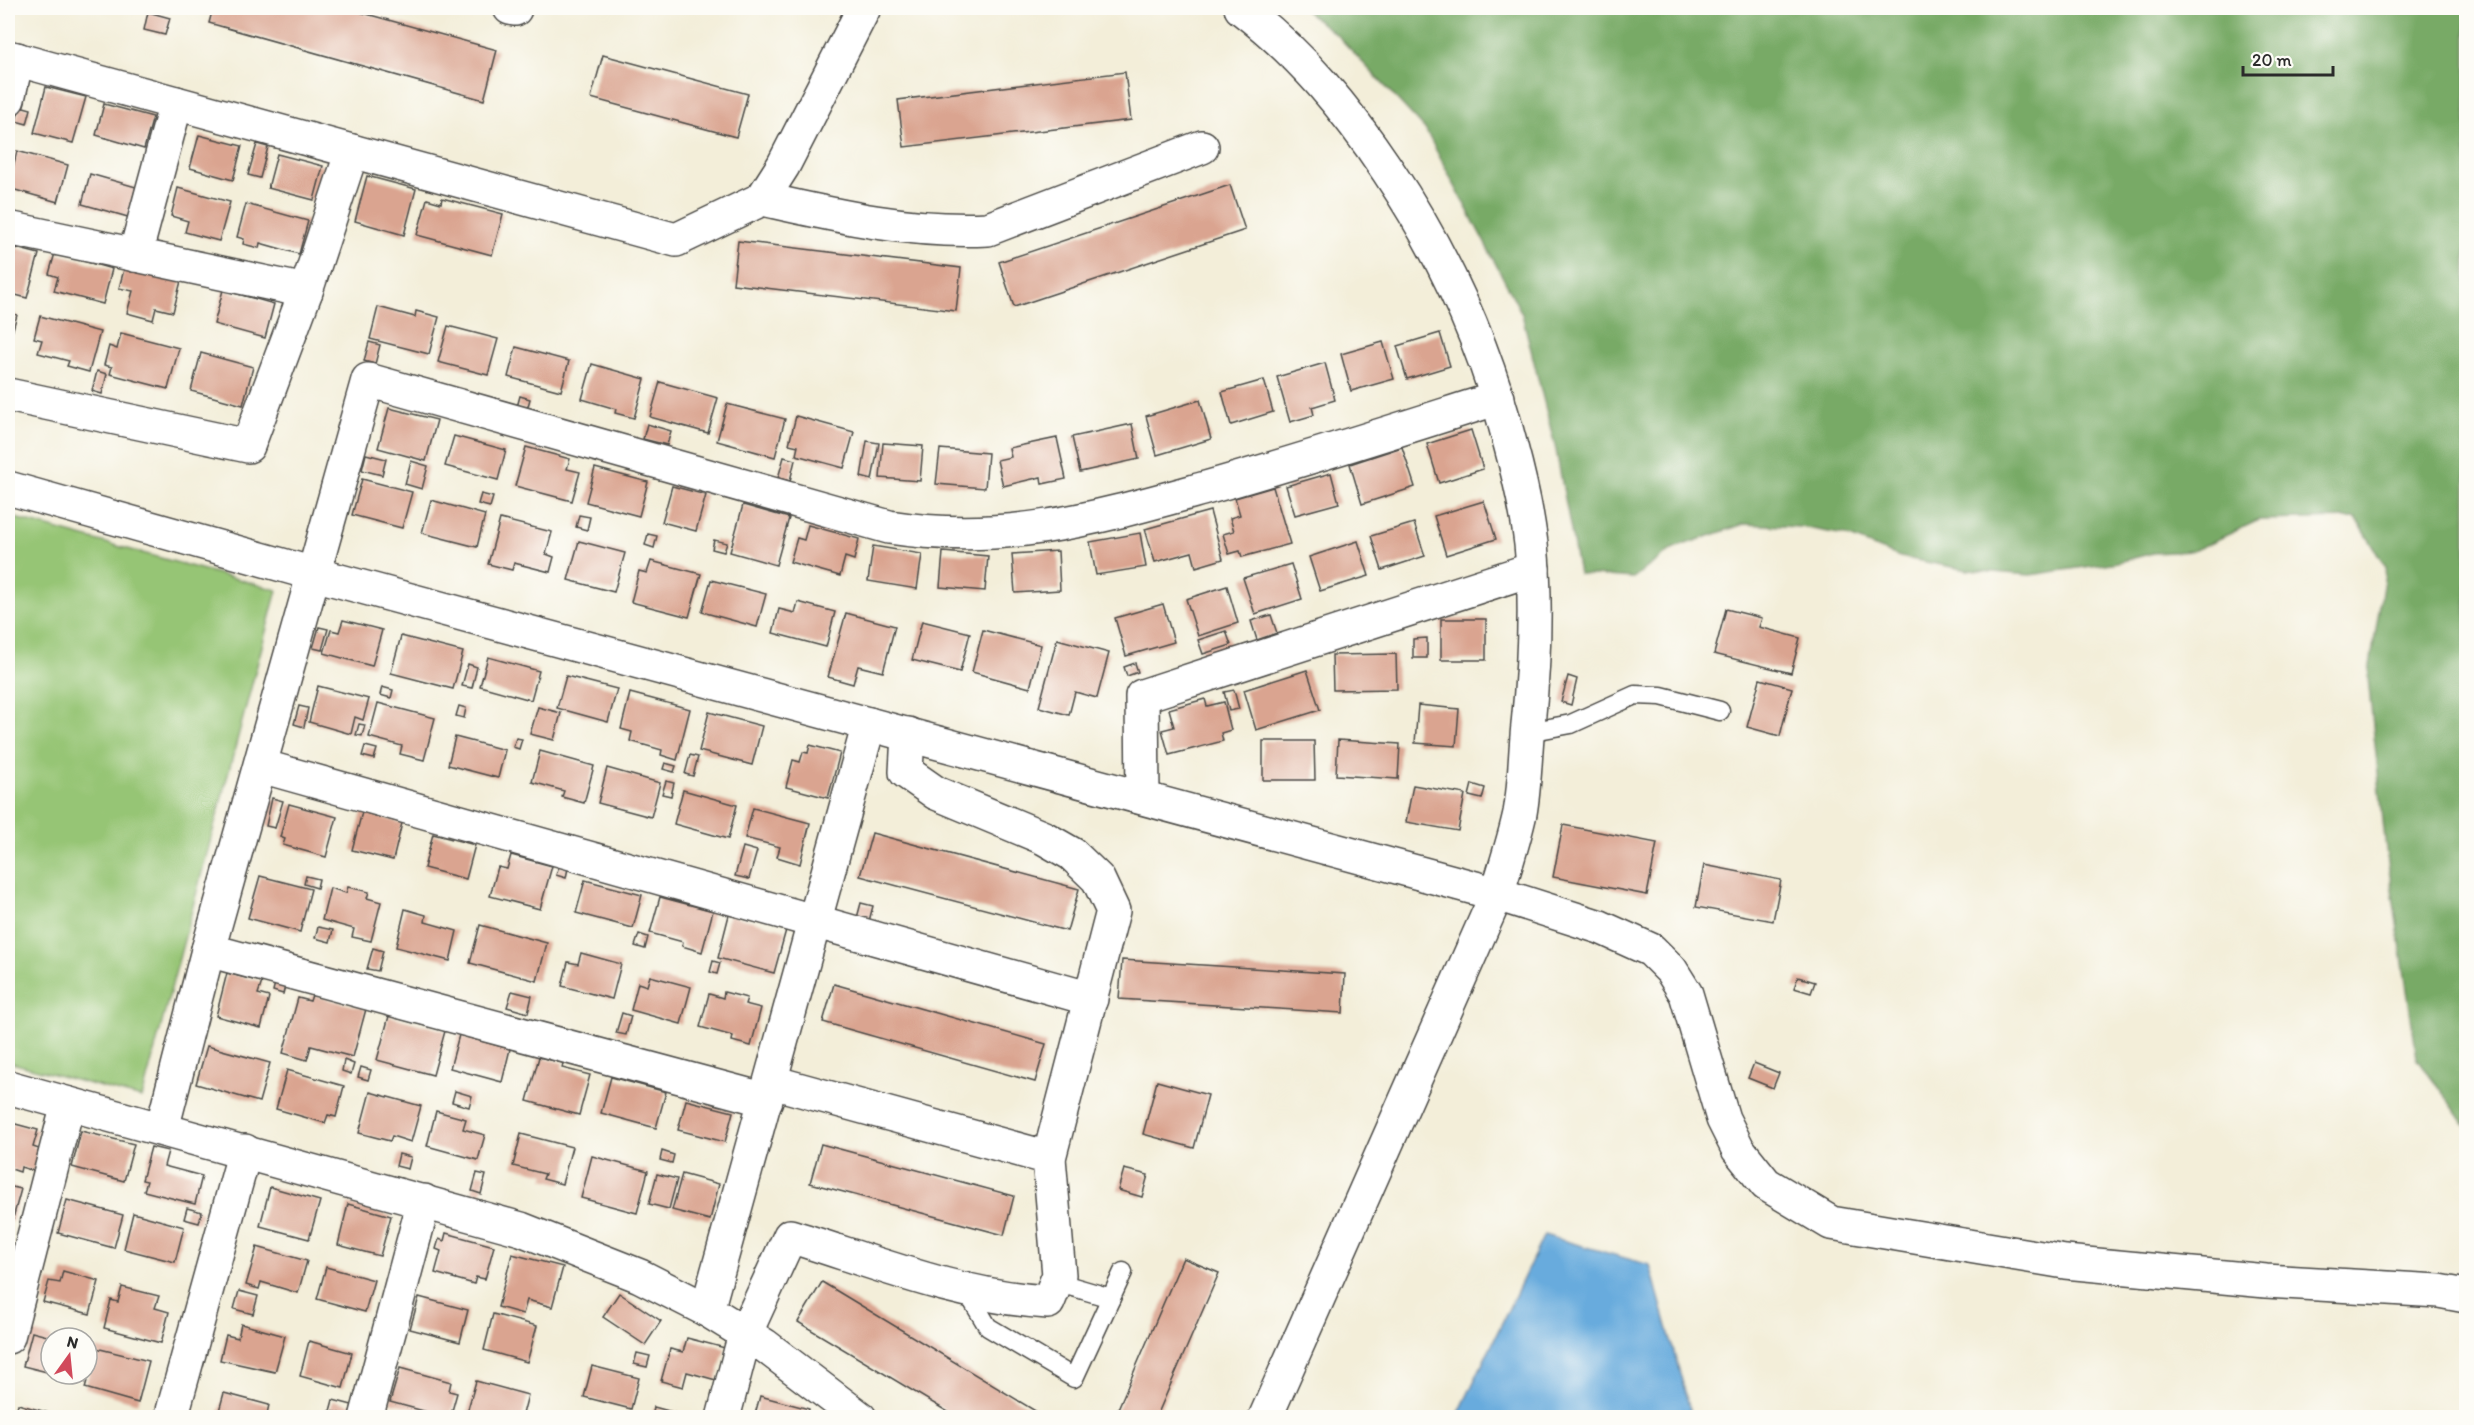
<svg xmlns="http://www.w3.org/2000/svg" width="2474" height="1425" viewBox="0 0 2474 1425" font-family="Itim,sans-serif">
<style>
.green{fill:#96c574;stroke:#607850;stroke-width:1.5}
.forest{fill:#78aa66;stroke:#526a48;stroke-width:1.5}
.water{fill:#68abdd;stroke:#4a6b84;stroke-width:1.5}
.building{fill:#daa490}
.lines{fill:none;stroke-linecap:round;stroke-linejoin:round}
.service-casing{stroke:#494845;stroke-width:21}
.minor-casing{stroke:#494845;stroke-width:36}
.tertiary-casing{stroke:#494845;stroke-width:36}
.service{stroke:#fff;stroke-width:18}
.minor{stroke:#fff;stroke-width:33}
.tertiary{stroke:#fff;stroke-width:33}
</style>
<rect width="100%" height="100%" fill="#fdfcf7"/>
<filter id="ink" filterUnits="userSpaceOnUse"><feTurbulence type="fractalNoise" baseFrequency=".0167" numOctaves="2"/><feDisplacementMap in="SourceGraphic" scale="12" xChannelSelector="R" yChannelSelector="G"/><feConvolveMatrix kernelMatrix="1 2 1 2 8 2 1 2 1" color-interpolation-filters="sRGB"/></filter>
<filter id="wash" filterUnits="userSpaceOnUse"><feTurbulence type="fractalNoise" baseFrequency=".008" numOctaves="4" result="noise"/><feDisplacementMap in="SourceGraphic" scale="24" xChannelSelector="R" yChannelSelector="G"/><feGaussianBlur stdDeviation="1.35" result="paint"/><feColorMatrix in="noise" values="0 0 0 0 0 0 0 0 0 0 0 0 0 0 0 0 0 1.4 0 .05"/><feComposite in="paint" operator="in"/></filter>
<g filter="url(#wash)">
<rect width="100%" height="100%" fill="#f3eed9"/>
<polygon class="green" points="8,516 277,590 142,1098 8,1062"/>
<polygon class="forest" points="1302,8 2466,8 2466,1126 2417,1057 2386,849 2368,678 2386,567 2356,518 2259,520 2193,551 2153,553 2119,562 2030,575 1968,570 1900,557 1845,535 1801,527 1744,524 1674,548 1633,578 1579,574 1556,450 1522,314 1425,129 1338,36"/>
<polygon class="water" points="1544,1235 1650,1265 1692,1417 1457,1417"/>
<g id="blocks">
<g class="building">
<polygon points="213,8 345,8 497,50 484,100 209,23"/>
<polygon points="148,12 170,18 165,35 144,30"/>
<polygon points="603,55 748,94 736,137 591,98"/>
<polygon points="1125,72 1131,120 904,147 898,100"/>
<polygon points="46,87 86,97 73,143 34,133"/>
<polygon points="104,104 153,117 144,149 96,135"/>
<polygon points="20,106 31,109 27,124 16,121"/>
<polygon points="199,135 242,146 233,180 190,168"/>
<polygon points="257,144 268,147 260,178 248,175"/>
<polygon points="17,151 68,165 58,202 8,188"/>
<polygon points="277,154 323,166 314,200 268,188"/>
<polygon points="90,174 136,187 128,217 82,204"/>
<polygon points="367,176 416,189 404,235 355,221"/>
<polygon points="1230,185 1245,230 1014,307 999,262"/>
<polygon points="178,188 230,202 219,241 185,232 188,221 171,216"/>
<polygon points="442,198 503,214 492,255 417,235 427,199 441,203"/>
<polygon points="246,204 308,221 299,254 260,243 259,248 243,244 244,239 237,237"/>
<polygon points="738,241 961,268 956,311 733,284"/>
<polygon points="8,246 39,254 27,298 8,293"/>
<polygon points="55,253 112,269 103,304 54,291 58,277 49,274"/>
<polygon points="125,266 181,281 173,312 156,308 153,320 127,313 133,291 119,288"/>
<polygon points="223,290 274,304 265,338 214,324"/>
<polygon points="378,307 415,317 416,311 439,317 429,354 370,339"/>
<polygon points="8,312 17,315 8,347"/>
<polygon points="40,316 100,332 89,372 67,366 69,361 38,353 42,340 34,338"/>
<polygon points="448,326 498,339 488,375 438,362"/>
<polygon points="121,333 179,348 168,389 110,374 112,367 104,365 109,346 117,349"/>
<polygon points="1440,333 1450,366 1407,379 1397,346"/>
<polygon points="369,342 380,345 375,364 364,361"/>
<polygon points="1383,342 1394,379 1351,391 1341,354"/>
<polygon points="516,347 569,361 561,391 508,377"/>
<polygon points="201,353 253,367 243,405 191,391"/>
<polygon points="1325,363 1335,400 1312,407 1314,415 1290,422 1277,377"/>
<polygon points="592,364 645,379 634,418 615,413 616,409 582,399"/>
<polygon points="97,371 107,374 102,394 92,391"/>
<polygon points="1264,380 1273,412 1231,425 1222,392"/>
<polygon points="660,382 718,398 708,433 650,417"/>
<polygon points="520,396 530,399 527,410 517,407"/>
<polygon points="1200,400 1211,439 1157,455 1146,416"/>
<polygon points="727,404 785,419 775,457 717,441"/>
<polygon points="389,408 437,420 426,461 378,448"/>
<polygon points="796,416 854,432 844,468 796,455 798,446 789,444"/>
<polygon points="647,424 671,431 667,445 643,439"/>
<polygon points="1132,424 1139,459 1080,472 1072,437"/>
<polygon points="1471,430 1483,469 1439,483 1427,444"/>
<polygon points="454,436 506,450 498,480 445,466"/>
<polygon points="1057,438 1066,479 1042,484 1041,477 1003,486 997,460 1011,457 1009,448"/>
<polygon points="867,441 879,443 872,480 861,477"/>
<polygon points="883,443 923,446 920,481 880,478"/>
<polygon points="526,447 570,459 567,469 580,472 572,501 515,486"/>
<polygon points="1402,447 1415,487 1362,504 1350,464"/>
<polygon points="940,449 988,453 985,488 936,484"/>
<polygon points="366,454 386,459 382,475 362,470"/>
<polygon points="784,457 795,460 790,481 778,478"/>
<polygon points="411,461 428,466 422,489 405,484"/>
<polygon points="595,468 648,482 639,516 586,502"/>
<polygon points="1331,473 1339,503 1295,515 1286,486"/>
<polygon points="362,479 412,492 402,528 352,515"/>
<polygon points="672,486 706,495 696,531 662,522"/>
<polygon points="1273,487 1290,544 1242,557 1240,551 1229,554 1223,534 1234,531 1230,518 1240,515 1235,498"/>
<polygon points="481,494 493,497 490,507 478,504"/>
<polygon points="431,500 485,515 477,547 422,533"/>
<polygon points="1484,501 1496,539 1446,555 1434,516"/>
<polygon points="743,505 789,518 776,565 730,552"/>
<polygon points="1210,511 1223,559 1196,567 1192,552 1155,562 1145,529"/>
<polygon points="579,515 590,517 587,530 576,527"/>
<polygon points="500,519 552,532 546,554 554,557 550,572 514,563 512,570 488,564"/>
<polygon points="1414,523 1425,556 1382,570 1371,536"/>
<polygon points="808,525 859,539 854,560 845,557 840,576 790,562 797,538 804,540"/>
<polygon points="1140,533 1146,567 1096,575 1090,542"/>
<polygon points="648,534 657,536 654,548 645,545"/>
<polygon points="714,540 727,543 724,552 712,549"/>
<polygon points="579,541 625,553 614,592 568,580"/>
<polygon points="1358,541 1369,576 1320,591 1309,557"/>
<polygon points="873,546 922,554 917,589 868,581"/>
<polygon points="1058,551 1060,590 1015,593 1012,554"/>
<polygon points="943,552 988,556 985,591 940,587"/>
<polygon points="651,561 701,574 689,617 631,602 639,571 647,573"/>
<polygon points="1291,564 1302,599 1255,614 1243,578"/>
<polygon points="711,580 766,594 757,627 702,612"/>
<polygon points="1227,586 1238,623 1198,636 1186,599"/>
<polygon points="798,602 835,612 826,647 773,633 779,609 795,613"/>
<polygon points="1163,604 1174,642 1126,656 1115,618"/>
<polygon points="1726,609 1762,618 1759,627 1800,638 1791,673 1714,654"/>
<polygon points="846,613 895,626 883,672 858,666 853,684 828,677"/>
<polygon points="1271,615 1277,633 1257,640 1251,621"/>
<rect x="1441" y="619" width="45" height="41"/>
<polygon points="343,620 382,630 372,666 324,653 331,630 339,632"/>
<polygon points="922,621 970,633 960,672 912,660"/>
<polygon points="319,627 328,629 322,650 313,648"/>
<polygon points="983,630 1041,645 1030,688 972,672"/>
<polygon points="1226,631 1231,645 1203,654 1198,640"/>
<polygon points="401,636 463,652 453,689 391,673"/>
<polygon points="1427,638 1427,658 1413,658 1413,639"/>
<polygon points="1057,639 1109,653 1097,698 1075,692 1069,715 1039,707"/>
<polygon points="1396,654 1397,689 1333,690 1332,655"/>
<polygon points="488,657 539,671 531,700 480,686"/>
<polygon points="1135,663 1138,672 1127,676 1124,667"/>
<polygon points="468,664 477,667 472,688 462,686"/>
<polygon points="1307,670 1320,710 1256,730 1244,690"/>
<polygon points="566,676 617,689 608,722 557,708"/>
<polygon points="1568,676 1577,679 1571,705 1561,702"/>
<polygon points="1760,679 1792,688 1780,736 1747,727"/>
<polygon points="318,686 369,699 363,720 355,717 351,734 309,722"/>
<polygon points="382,687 393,690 391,698 380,695"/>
<polygon points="1234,690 1239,709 1229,711 1224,692"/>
<polygon points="630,693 690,709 677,760 661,755 662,750 630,741 632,732 621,729"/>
<polygon points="1205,699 1207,706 1224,702 1231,730 1221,733 1223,741 1169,755 1162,730 1174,727 1169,709"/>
<polygon points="378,703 435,718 424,760 400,754 402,746 369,737"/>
<polygon points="1418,705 1459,709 1456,746 1415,743"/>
<polygon points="299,706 308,708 304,727 294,724"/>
<polygon points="459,706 466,708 464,718 456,716"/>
<polygon points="538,707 561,713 554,740 530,734"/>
<polygon points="709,712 762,726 752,765 699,751"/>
<polygon points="359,724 365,725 362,736 356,735"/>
<polygon points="455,737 505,750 498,778 448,765"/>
<polygon points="516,738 522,739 519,749 513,747"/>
<polygon points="1338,740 1400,744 1398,779 1336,775"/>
<polygon points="1263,741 1314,741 1315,780 1263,780"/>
<polygon points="810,745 840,753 828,798 786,787 793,760 800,762 803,752 808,753"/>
<polygon points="365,746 377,749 374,759 362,756"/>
<polygon points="540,751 594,766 584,803 562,797 564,791 532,782"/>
<polygon points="690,755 698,757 693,776 685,774"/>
<polygon points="665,763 676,766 674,772 663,769"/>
<polygon points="607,768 660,783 651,817 598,803"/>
<polygon points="666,781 674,783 671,796 662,794"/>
<polygon points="1472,784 1485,788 1482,799 1469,796"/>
<polygon points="1413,785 1465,794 1458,831 1406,822"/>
<polygon points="683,790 737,805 728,839 674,824"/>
<polygon points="272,798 283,801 275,828 266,826"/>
<polygon points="289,804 337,817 326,857 283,845 285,839 280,837"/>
<polygon points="753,808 810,823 800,864 777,857 780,847 745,838"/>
<polygon points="362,812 402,823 393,860 352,850"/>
<polygon points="1563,825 1657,843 1647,895 1553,877"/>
<polygon points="872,833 1079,889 1067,931 860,876"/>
<polygon points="433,834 475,845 466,879 424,868"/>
<polygon points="743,847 757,851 749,879 735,876"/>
<polygon points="511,855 552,866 540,909 490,896 498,867 507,869"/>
<polygon points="1704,865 1781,880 1773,921 1696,907"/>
<polygon points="559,866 568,868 566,878 556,875"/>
<polygon points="260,876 311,889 300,932 248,918"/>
<polygon points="306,876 319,879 317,888 304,884"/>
<polygon points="585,880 642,895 633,928 576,913"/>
<polygon points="348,887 369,892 367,898 381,902 371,941 352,937 354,929 322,920 330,888 346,893"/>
<polygon points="660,897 713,911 702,952 682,946 683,942 650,933"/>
<polygon points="861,903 873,906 869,921 857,918"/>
<polygon points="405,909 426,915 425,922 457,931 450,961 396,947"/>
<polygon points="729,915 786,930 774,973 718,958"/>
<polygon points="480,925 547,943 537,981 470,963"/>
<polygon points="318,927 333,930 330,942 315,938"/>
<polygon points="639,934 648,937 645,949 635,946"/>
<polygon points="373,948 383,951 378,971 367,969"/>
<polygon points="581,953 621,964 612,999 562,986 568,962 578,964"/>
<polygon points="1122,960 1345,974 1343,1013 1119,999"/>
<polygon points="713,961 720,963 717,974 710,972"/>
<polygon points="227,973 262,982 258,994 269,997 261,1028 216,1016"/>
<polygon points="650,976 691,987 681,1024 631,1010 638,983 647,986"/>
<polygon points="1798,977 1815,982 1811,993 1794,988"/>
<polygon points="275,983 285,986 283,994 273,991"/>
<polygon points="834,984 1046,1044 1035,1082 823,1022"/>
<polygon points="512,991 532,996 528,1013 507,1007"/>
<polygon points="724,992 747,998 745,1004 761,1008 751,1046 732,1041 733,1036 700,1027 709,994 723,998"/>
<polygon points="312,995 366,1009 353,1057 311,1046 307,1060 283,1053 298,998 310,1001"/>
<polygon points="622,1013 631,1016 626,1035 616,1033"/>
<polygon points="389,1016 445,1031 433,1075 377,1060"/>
<polygon points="459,1035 510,1049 502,1082 450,1068"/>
<polygon points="207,1046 270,1063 259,1102 196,1084"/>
<polygon points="539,1057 563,1063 562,1068 590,1075 579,1115 527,1101"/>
<polygon points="344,1060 354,1064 351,1074 342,1071"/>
<polygon points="1754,1063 1779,1073 1773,1088 1748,1078"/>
<polygon points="361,1067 371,1070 368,1080 358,1077"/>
<polygon points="287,1070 344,1086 336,1117 328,1115 325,1123 276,1109"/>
<polygon points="611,1077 666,1092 656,1128 601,1113"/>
<polygon points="1157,1081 1208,1095 1194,1148 1143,1134"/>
<polygon points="455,1091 472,1096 469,1107 452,1102"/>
<polygon points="370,1092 421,1106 411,1142 392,1136 390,1141 359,1133"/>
<polygon points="686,1100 733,1112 725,1142 678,1130"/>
<polygon points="436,1111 466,1119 463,1129 485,1135 478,1160 427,1146"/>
<polygon points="8,1122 38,1130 33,1147 39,1149 34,1171 21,1167 20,1172 8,1168"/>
<polygon points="81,1131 134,1144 124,1181 72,1167"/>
<polygon points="521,1134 572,1147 562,1184 543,1179 545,1174 513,1166"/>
<polygon points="821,1144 1014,1196 1004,1235 810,1183"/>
<polygon points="151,1147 168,1151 164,1166 202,1176 195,1204 144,1191 147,1181 142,1180"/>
<polygon points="662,1151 674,1155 672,1163 660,1160"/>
<polygon points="399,1154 411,1157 408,1169 396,1166"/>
<polygon points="592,1156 648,1171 637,1213 581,1198"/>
<polygon points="1124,1169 1148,1175 1142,1197 1118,1190"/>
<polygon points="477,1173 486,1175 481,1194 472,1191"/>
<polygon points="657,1174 677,1179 669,1209 649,1204"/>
<polygon points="682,1174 719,1184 710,1220 672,1210"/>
<polygon points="8,1186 21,1189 12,1222 8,1221"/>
<polygon points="270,1187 320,1201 309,1239 260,1226"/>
<polygon points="67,1200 123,1215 114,1248 58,1233"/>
<polygon points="348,1204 391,1216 380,1256 338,1245"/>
<polygon points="187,1208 202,1212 199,1223 184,1219"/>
<polygon points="133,1213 184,1227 175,1262 124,1249"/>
<polygon points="446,1233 494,1246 485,1279 476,1277 474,1284 435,1273 441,1251 436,1249 439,1239 444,1241"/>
<polygon points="257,1247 307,1261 298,1293 261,1282 259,1289 246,1285"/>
<polygon points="512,1254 563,1267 552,1307 527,1300 523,1314 498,1307"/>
<polygon points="1183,1258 1219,1273 1156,1418 1114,1418"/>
<polygon points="326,1267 374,1280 365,1312 317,1299"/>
<polygon points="63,1271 99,1281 90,1314 43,1302 49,1281 60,1283"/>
<polygon points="822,1282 1047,1418 958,1418 798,1322"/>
<polygon points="122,1287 159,1296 155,1308 169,1312 161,1343 104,1328 111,1300 118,1302"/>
<polygon points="239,1291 258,1296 253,1314 234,1309"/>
<polygon points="619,1293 661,1321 645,1345 603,1317"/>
<polygon points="419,1297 468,1310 460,1342 410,1329"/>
<polygon points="493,1314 537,1326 527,1362 484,1350"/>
<polygon points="241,1324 285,1336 275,1372 220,1360 226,1335 238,1338"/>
<polygon points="32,1332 51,1337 51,1373 23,1366"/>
<polygon points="687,1338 725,1348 716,1380 687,1372 683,1387 661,1381 670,1349 683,1352"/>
<polygon points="309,1341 352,1353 343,1388 300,1376"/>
<polygon points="96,1348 149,1361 138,1403 85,1388"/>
<polygon points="637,1353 650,1356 647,1367 634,1364"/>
<polygon points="592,1366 639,1378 631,1409 584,1397"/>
<polygon points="400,1368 451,1382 449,1391 457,1393 450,1418 390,1402"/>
<polygon points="476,1381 528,1395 522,1418 466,1416"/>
<polygon points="224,1393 269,1405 266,1418 217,1418"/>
<polygon points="760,1396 809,1409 807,1418 754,1418"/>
<polygon points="333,1400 352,1405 349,1416 330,1411"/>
<polygon points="18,1404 56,1415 55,1418 14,1418"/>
<polygon points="654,1407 691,1417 691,1418 652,1418"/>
</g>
</g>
</g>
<g filter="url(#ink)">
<use href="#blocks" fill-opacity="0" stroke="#494845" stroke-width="1.5"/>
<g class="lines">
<defs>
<g id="service">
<polyline points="1528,732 1571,724 1635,695 1661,696 1720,711"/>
<polyline points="1056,1282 1111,1298"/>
<polyline points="966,1290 988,1327 1074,1378 1123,1272"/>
</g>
<g id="minor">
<polyline points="510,8 515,9"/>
<polyline points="8,57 676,240 762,199 783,166 864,8"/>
<polyline points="8,99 17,59"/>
<path d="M762,199C837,216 911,233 988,229L1202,147"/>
<polyline points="8,228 306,291"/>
<polyline points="135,255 176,103"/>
<polyline points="8,395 248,446 306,291 352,151"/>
<polyline points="261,766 1091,999"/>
<polyline points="1143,797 1142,696 1533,569"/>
<polyline points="1497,894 1600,927 1651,950 1671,970 1686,994 1723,1119 1738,1149 1766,1184 1831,1223 2065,1262 2266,1281 2439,1291 2466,1296"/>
<polyline points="208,950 766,1100"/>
<polyline points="772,1082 1049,1158"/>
<polyline points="8,1087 521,1229 640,1276 707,1310 764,1345 860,1418"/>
<path d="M162,1129L208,950L368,380L889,527C1004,545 1093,519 1202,489C1302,461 1400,429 1498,398"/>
<polyline points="707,1310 869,724"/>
<polyline points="8,1337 68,1104"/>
<polyline points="171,1418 245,1151"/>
<polyline points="366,1418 424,1201"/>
<path d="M723,1418L745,1334L790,1236C874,1262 960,1297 1048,1302L1059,1275L1049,1158L1113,911L1098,879L1072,854L1044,838L936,793L906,772L908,734"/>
</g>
<g id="tertiary">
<path d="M1241,8C1301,54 1346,108 1388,171C1445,256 1485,344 1510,443C1519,476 1527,510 1531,544C1537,604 1534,665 1528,725C1525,754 1525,785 1520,813C1514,841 1505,867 1497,894"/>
<polyline points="8,488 314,574 1497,894 1265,1418"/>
</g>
</defs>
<use href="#service" class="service-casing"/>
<use href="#minor" class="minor-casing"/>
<use href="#tertiary" class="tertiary-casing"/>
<use href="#service" class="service"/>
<use href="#minor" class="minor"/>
<use href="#tertiary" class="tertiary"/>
</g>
</g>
<rect width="2474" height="1425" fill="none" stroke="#fdfcf7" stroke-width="30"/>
<g transform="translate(69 1356) rotate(15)"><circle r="28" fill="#fdfcf7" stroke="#a9a8a5" stroke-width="1.5"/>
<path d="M0-4.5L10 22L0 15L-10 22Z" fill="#d1495b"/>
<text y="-9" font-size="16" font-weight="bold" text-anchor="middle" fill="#2b2b2b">N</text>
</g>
<path d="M2243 66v9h90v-9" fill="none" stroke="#2b2b2b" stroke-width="3"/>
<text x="2252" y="66" font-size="18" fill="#2b2b2b" stroke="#fdfcf7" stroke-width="4.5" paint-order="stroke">20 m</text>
</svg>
